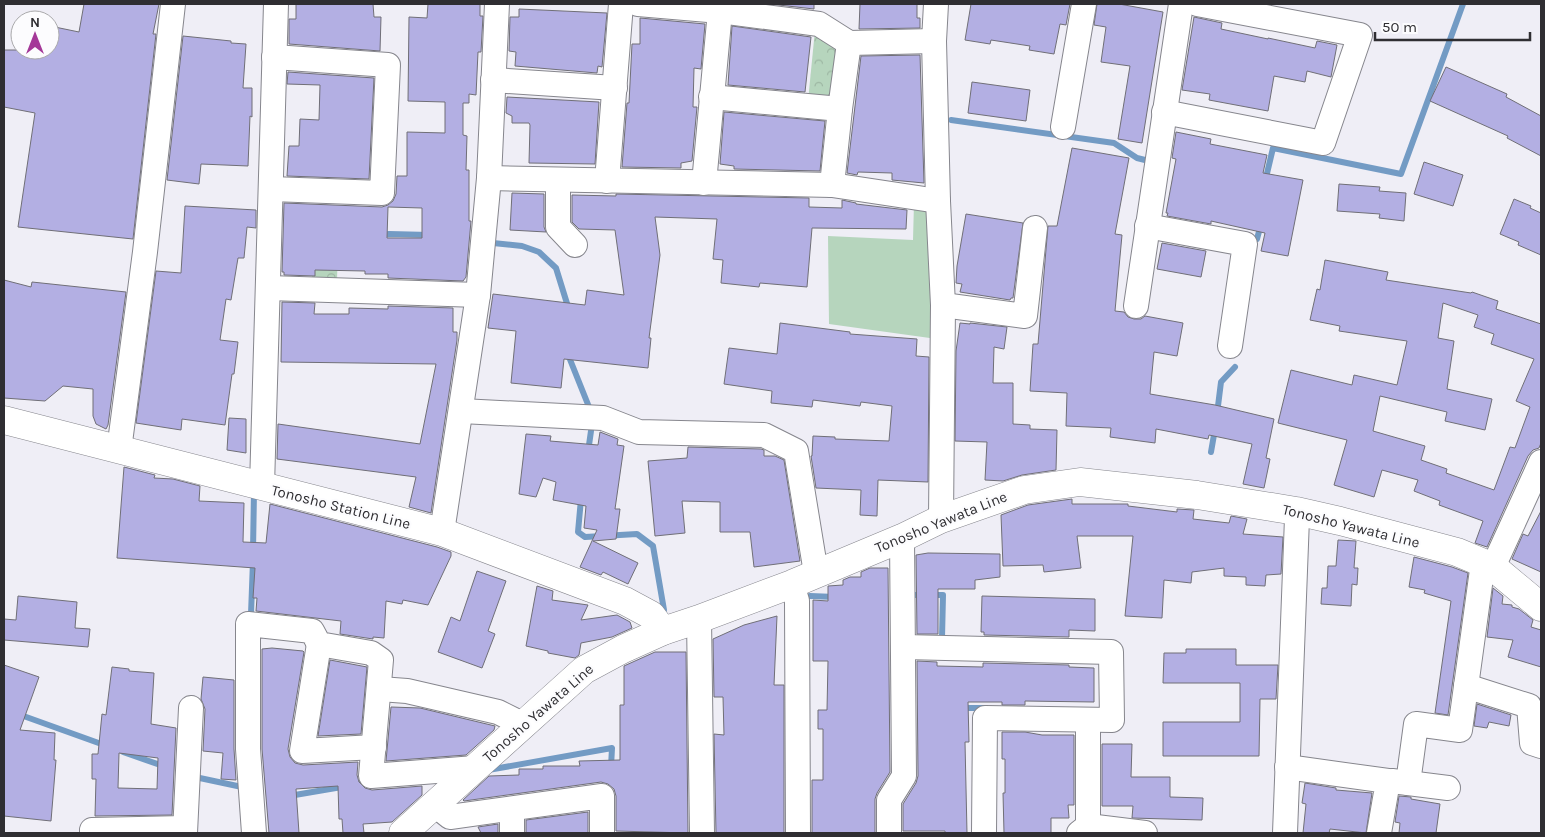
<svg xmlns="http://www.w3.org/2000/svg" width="1545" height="837" viewBox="0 0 1545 837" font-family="Karla,sans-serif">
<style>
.grass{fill:#b6d5bd}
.park{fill:url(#park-crowns)}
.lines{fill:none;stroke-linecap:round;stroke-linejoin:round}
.stream{stroke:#739bc4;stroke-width:6}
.building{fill:#b3afe3;stroke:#706f77;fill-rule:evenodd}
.street-casing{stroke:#86868d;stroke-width:26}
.secondary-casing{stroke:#86868d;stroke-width:29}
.street{stroke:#fff;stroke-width:24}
.secondary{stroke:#fff;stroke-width:28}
.labels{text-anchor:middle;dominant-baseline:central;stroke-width:4.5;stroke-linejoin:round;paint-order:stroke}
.street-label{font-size:15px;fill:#2f2e32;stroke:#fcfcfe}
</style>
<defs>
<pattern id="park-crowns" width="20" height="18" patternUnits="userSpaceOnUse" patternTransform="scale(1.25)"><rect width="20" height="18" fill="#b6d5bd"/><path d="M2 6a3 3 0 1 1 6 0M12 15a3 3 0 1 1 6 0" fill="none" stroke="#9db7a3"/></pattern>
</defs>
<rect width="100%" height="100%" fill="#efeef6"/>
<polygon class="grass" points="914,203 931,203 937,339 829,324 828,236 913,240"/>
<g class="park">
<polygon points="815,30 842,49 837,104 808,101"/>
<polygon points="312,244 338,244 337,281 312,280"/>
</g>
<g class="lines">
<g class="stream">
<polyline points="951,120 1114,143 1137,158 1149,161"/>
<polyline points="1265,182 1273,148 1401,174 1463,4"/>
<polyline points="380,235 389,234 430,235"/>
<polyline points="1257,239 1261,224"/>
<polyline points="493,243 522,246 539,252 556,268 569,310"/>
<polyline points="569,352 569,357 591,412"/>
<polyline points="1217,414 1221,382 1235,367"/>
<polyline points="588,452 591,431"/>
<polyline points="1211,452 1215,429"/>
<polyline points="581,499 578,532 585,537 637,534 653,546 664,610"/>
<polyline points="253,551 254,491"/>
<polyline points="908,595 943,595 942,638"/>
<polyline points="810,596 835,597"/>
<polyline points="251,614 253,561"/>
<polyline points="960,708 985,708"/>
<polyline points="4,709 107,746"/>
<polyline points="123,752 166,767"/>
<polyline points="488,770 612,748 611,767"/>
<polyline points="195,777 242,787"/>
<polyline points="289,796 371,782"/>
</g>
</g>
<g class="building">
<polygon points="84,4 159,4 153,34 156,34 133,239 18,227 35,113 4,107 4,50 50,50 50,26 79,32"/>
<polygon points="296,4 373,4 374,17 381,17 380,51 289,44 289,19 296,19"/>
<path d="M428,4H480V16H483L481,52H478L476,95L469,94V103H463V135L467,136L466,170H469V221H471L466,277L463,281L388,278V274H365V271L315,270V276L284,275V272H282L284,203L382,207L388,205L393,201L396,194L397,176H407V132L445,133V102L408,101L409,17L427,18ZM388,207L422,208V238H387Z"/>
<polygon points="770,4 814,4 814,9"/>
<polygon points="860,4 917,4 917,18 920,18 920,28 859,29"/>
<polygon points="971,4 1070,4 1066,25 1060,24 1054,54 1029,50 1030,46 991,40 990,44 965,40"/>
<polygon points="1097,4 1119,4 1163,12 1142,143 1118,139 1130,66 1101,62 1106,27 1094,25"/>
<polygon points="519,9 607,13 602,67 598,66 597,73 515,66 516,52 509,51 510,17 519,17"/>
<polygon points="1194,17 1222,23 1221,29 1268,39 1268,38 1315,48 1317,41 1337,45 1331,77 1307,71 1305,82 1274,76 1268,111 1209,100 1210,94 1182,90"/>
<polygon points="640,18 705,24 701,69 694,68 693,107 697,107 692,161 681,163 681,168 622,167 627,103 629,103 632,44 640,44"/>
<polygon points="732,26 811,37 805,92 728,85"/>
<polygon points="183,36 231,41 231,43 246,44 243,88 252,88 252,117 250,116 248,166 201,164 199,184 167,180"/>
<polygon points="920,55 924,183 892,180 892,173 858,172 857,175 847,173 861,56"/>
<polygon points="1446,67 1507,94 1506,97 1541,116 1541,156 1507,138 1508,136 1430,101"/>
<polygon points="288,72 374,78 369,179 287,176 289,146 299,146 300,119 319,120 320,85 287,84"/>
<polygon points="972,82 1030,90 1026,121 968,113"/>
<polygon points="507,97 599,102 595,164 529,163 530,125 529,123 512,123 512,116 506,113"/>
<polygon points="724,112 825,121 820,171 734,169 734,166 720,164"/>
<polygon points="1176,132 1211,139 1210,144 1267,155 1263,173 1303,180 1288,256 1261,251 1265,233 1211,221 1211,224 1167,216 1168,213 1166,213 1176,159 1172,158"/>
<polygon points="1072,148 1129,158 1115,234 1122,235 1115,311 1124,312 1128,317 1134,319 1141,319 1145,316 1183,323 1177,356 1154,352 1150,394 1215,405 1274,419 1266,458 1270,459 1264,488 1243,484 1252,444 1209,435 1208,439 1156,429 1155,443 1110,437 1111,428 1066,426 1067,393 1030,391 1033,344 1038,344 1048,226 1057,226"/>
<polygon points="1424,162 1463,175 1453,206 1414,194"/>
<polygon points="1339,184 1380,187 1379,191 1406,193 1404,221 1379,218 1380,214 1337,211"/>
<polygon points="512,193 544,194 544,227 546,232 510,230"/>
<polygon points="616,194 809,198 809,207 842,208 842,200 856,203 856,204 907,210 906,229 812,228 807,287 760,283 759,287 721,283 723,260 713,259 717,219 655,217 660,255 649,338 651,338 648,368 564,359 561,388 511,383 516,331 488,328 493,294 585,305 587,290 624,295 615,230 579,229 572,222 572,195 616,196"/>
<polygon points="1514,199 1531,206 1530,208 1541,213 1541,255 1518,245 1519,242 1500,234"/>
<polygon points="185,206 256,210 256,228 247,227 244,258 238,258 231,300 226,299 220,340 238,342 234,374 232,374 225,425 182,419 181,430 136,423 156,271 181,273"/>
<polygon points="966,214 1023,223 1013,298 1011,298 1010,300 960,292 962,284 956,283 957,266"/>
<polygon points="1162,243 1206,251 1201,277 1157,269"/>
<path d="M1325,260L1388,272L1386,280L1471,293L1472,292L1498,301L1496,309L1541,324V443L1539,448L1533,450L1528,456L1487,547L1475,543L1483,521L1439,505L1440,501L1414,491L1418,480L1382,470L1374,497L1334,485L1347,440L1278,423L1291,370L1352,385L1354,375L1397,385L1407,341L1339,331L1340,326L1310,320L1317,289L1320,290ZM1443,303L1478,315L1474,327L1494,334L1491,344L1534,359L1516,401L1530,407L1515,448L1510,447L1494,490L1446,473L1447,469L1421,460L1425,446L1373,431L1380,396L1447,412L1445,421L1485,430L1492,399L1447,389L1454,341L1438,338Z"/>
<polygon points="4,280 31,287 32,282 126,292 108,425 106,429 96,424 93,416 93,389 63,386 45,401 4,398"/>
<polygon points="282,302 315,303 314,314 349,314 349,308 388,309 388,306 453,308 453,332 457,332 457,340 431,513 409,507 416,477 277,459 278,424 420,444 436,364 281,362"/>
<polygon points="780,323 850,332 850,334 917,339 916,356 929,357 928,482 878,480 877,516 860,515 861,490 816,488 811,456 812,456 813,436 835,437 835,439 889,441 892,406 861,402 860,406 813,400 812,407 771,403 772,391 724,384 729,348 777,354"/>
<polygon points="960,323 970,324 970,323 1007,327 1004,349 994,347 993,383 1013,383 1013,424 1030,425 1030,429 1057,430 1056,470 1022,475 1003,481 985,480 987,442 955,441 956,351"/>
<polygon points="229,418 246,419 246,453 227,450"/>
<polygon points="600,432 618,439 617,445 624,446 615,509 620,509 616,539 593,541 638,563 628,584 603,572 601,575 580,567 597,530 584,528 586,506 553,500 556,482 543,478 536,497 519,494 526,434 551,436 550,441 598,445"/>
<polygon points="688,447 761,449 764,450 764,456 775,456 784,460 800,561 754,567 750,532 720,532 720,502 682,501 685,533 655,536 648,461 687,458"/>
<polygon points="124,467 155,475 154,478 173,479 200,486 199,501 244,503 243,542 266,543 270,504 437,547 451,552 451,556 428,605 403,600 402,604 386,601 384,638 373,637 373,639 340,634 341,621 256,611 257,598 253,598 255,568 117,558"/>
<polygon points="1072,499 1072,504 1128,504 1128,506 1177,512 1177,509 1194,510 1193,519 1229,523 1231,516 1247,519 1243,534 1283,537 1281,574 1266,575 1265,586 1246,585 1246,577 1224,576 1224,568 1192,572 1191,583 1164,580 1162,618 1125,616 1133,536 1077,536 1081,568 1044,572 1043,565 1003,566 1001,515 1028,505"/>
<polygon points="1541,511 1541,572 1512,559 1523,534 1528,536"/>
<polygon points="1338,540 1356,541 1354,568 1358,568 1357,585 1352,584 1351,606 1321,604 1322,588 1327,588 1328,566 1336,566"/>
<polygon points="928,553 1000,554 1000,577 975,580 975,589 938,589 938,634 917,634 916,555"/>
<polygon points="1414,557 1452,567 1468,573 1448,715 1435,713 1451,601 1424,593 1425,590 1409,587"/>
<polygon points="870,568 888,568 890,772 877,793 875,799 875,833 812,833 812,780 823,780 823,729 818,729 818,710 827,710 828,661 813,661 813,600 828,601 828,586 843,585 843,580 850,577 861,577 861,572"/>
<polygon points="477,571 506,581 488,631 495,634 482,668 438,652 451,617 460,621"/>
<polygon points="537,586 553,591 552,600 588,605 581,620 617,615 630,622 632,628 612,637 581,643 579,655 575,658 548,653 548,651 526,646"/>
<polygon points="1493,588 1503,596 1502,604 1512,605 1512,607 1519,609 1533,620 1531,627 1541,630 1541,667 1508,657 1513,640 1487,637"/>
<polygon points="18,596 77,602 75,628 90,629 88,647 4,640 4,619 16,620"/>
<polygon points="982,596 1095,599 1095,631 1069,630 1069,637 984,635 984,632 981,632"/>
<polygon points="777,616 774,685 784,685 784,833 716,833 714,734 724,735 723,697 714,697 713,639 744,625"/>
<polygon points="272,648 303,651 304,652 288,749 290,757 295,763 303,765 358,762 357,775 359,782 365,788 372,790 422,786 422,795 392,822 363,824 364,833 343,833 342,819 339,819 338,786 296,789 299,833 269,833 262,749 262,649"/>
<polygon points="1186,649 1236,649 1236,665 1278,665 1276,699 1260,699 1259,756 1163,756 1163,722 1240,722 1240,683 1163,683 1164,653 1186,653"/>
<polygon points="655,652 686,652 688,833 616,831 616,796 614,789 608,784 601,782 464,801 463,800 489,776 519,775 519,769 543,769 543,766 580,766 579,761 620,760 620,705 624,705 624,666"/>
<polygon points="330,660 367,667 361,734 318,736"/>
<polygon points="917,661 937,662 937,666 983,667 983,663 1069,665 1069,667 1094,668 1094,702 1025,701 1025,705 1002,705 1002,702 968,702 969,742 965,742 967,833 945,833 945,831 903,831 903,804 916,783 918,776"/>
<polygon points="4,665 39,677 20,730 55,733 54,760 56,760 51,821 4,816"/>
<path d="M112,667L129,669V671L154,673L151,724L176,728L172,815L95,816L96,779H92V754H98L102,714L106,715ZM119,753L158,758L157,789L118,788Z"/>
<polygon points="203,677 234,680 234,749 236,780 221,779 223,753 203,751 205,709 201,699"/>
<polygon points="1477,704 1511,715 1509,726 1489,722 1487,728 1474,726"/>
<polygon points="391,707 420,708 495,726 494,730 466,755 386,761"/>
<polygon points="1002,732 1025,732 1042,735 1074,735 1074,805 1068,805 1069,818 1051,818 1051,833 1004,833 1003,793 1005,793 1005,759 1002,759"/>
<polygon points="1102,744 1132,744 1131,777 1170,777 1170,797 1203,798 1202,820 1132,818 1133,806 1102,806"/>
<polygon points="1305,783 1336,788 1336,790 1372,793 1366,833 1330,829 1329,833 1303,833 1306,804 1302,803"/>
<polygon points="1399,796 1411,797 1411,799 1440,804 1436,833 1399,833 1400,823 1395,822"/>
<polygon points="588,812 588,833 526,833 526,820"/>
<polygon points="498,824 498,833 481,833 478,827"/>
</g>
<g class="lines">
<defs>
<g id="street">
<polyline points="638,4 720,11 819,24 849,43 934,41"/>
<polyline points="936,4 934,41 938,201 943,305 941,519"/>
<polyline points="493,80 615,88"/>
<polyline points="711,97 840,109"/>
<polyline points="1164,112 1323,143 1360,35 1197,4"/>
<polyline points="1063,127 1084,4"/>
<polyline points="489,178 832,185 938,201"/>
<polyline points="558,180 558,227 575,245"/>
<polyline points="607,181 621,4"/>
<polyline points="704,183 720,11"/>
<polyline points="832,185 840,109 849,43"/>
<polyline points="271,189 382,193 388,65 274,57"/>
<polyline points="1147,226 1245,244 1230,346"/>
<polyline points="269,288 478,295"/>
<polyline points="943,305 1025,316 1035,228"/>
<polyline points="1136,306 1181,4"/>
<polyline points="461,411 603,418 639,432 764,435 796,451 816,573"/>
<polyline points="119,450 145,252 173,4"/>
<polyline points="262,486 276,4"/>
<polyline points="442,532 478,295 489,178 497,4"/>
<polyline points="1493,567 1541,462"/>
<polyline points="792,584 797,601 798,833"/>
<polyline points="699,619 702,833"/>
<polyline points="319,644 302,751 374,747"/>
<polyline points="904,647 1111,652 1112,720 985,718 984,833"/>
<polyline points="1466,686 1529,706 1532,743 1541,746"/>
<polyline points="380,689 407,691 498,712 522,724"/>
<polyline points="1287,767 1388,781 1379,833"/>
<polyline points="1392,781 1448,788"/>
<polyline points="1408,783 1416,724 1460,730 1482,570"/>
<polyline points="435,805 450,817 602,796 602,833"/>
<polyline points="512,810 512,833"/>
<polyline points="1088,826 1145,833"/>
<polyline points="92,833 92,830 185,828"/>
<polyline points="185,833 191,708"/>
<polyline points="254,833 248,749 248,624 312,631 319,644 371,653 381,660 371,776 475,768"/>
<polyline points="889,833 889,800 904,776 902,538"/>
<polyline points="1079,833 1088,826 1088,720"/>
<polyline points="1285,833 1297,518 1296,511"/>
</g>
<g id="secondary">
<polyline points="4,420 442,532 625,601 651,615 663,631"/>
<polyline points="403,833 584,670 623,649 663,631 699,619 792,584 902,538 941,519 1024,490 1080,482 1197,495 1296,511 1340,521 1457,552 1493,567 1541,607"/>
</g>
</defs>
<use href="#street" class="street-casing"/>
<use href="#secondary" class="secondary-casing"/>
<use href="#street" class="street"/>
<use href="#secondary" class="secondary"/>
</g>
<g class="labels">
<g class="street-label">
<text transform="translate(341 507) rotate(14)">Tonosho Station Line</text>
<text transform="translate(941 522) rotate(-22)">Tonosho Yawata Line</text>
<text transform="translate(1351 526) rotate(14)">Tonosho Yawata Line</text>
<text transform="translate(538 713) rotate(-41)">Tonosho Yawata Line</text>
</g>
</g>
<rect width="1545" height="837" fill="none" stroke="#2f2e32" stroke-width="10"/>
<g transform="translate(35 35)"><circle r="24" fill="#fcfcfe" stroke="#aaaaac"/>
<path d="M0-4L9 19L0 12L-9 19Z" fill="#a43898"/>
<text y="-8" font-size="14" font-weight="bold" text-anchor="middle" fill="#2f2e32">N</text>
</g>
<path d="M1375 32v8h155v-8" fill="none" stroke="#2f2e32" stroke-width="2.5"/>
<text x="1382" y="32" font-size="15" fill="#2f2e32" stroke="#fcfcfe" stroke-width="4" paint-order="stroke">50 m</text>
</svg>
